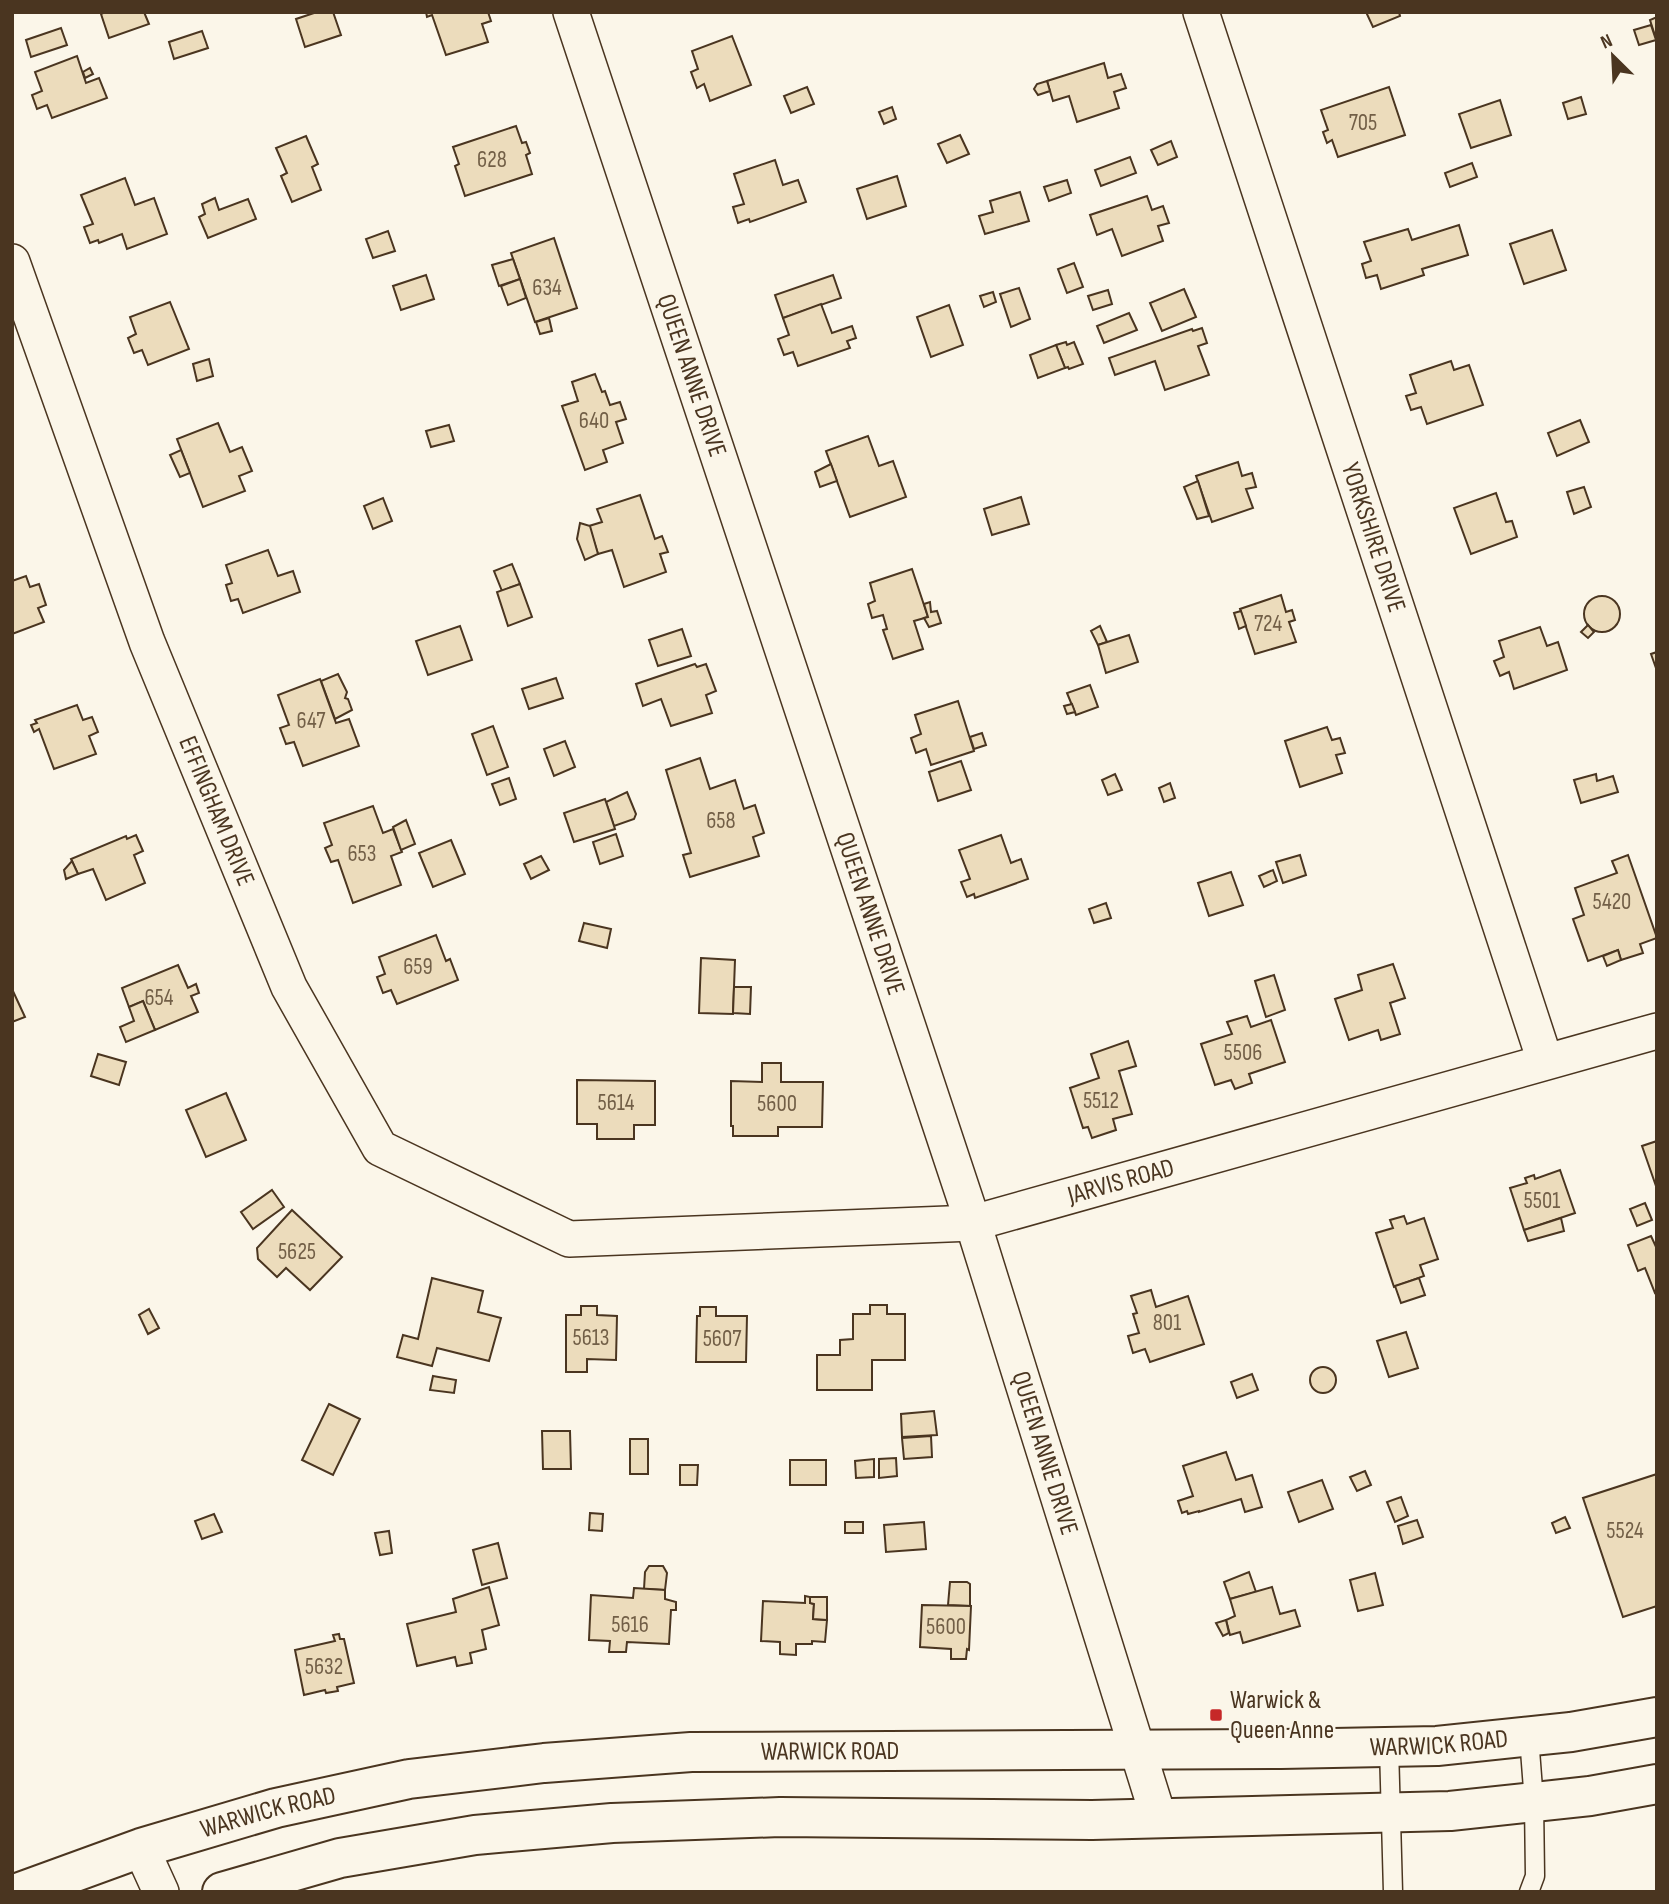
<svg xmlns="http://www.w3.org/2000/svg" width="1669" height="1904" viewBox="0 0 1669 1904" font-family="'Sofia Sans Condensed',sans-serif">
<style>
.building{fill:#ecdcbc;stroke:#4a3520;stroke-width:2}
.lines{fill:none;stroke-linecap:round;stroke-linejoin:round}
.service-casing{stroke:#4a3520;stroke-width:21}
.minor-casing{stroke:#4a3520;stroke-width:38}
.secondary-casing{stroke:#4a3520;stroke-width:42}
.service{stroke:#fbf6e9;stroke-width:18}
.minor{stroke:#fbf6e9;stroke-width:35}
.secondary{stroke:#fbf6e9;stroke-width:38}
.poi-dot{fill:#c62828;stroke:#fbf6e9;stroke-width:2.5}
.labels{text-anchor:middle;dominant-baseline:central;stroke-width:5;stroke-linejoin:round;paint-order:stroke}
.number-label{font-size:23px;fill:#725f47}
.street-label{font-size:26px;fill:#4a3520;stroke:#fbf6e9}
.poi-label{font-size:26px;fill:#4a3520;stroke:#fbf6e9;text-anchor:start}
</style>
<rect width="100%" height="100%" fill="#fbf6e9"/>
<g class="building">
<polygon points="105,12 144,12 149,24 109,38 101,14"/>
<polygon points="317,12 333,12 341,35 305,47 296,19"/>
<polygon points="426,12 488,12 491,21 482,24 488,42 446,55 432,15 427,17"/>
<polygon points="1366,12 1399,12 1400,16 1373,27"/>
<polygon points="1657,17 1657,42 1650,20"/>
<polygon points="1651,25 1656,40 1639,45 1634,30"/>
<polygon points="61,28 67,45 31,57 26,40"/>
<polygon points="202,31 208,48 174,59 169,42"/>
<polygon points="732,36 751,85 710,101 704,84 697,88 691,72 698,69 692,51"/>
<polygon points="77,56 86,83 99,78 107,98 52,118 47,105 37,109 32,95 42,91 35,72"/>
<polygon points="1104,63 1108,78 1121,74 1126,88 1114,92 1119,108 1077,122 1069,96 1053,101 1047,81"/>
<polygon points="90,68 93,74 85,78 83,72"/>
<polygon points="1047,81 1050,91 1038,95 1034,89 1037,84"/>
<polygon points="807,87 814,104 791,113 784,96"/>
<polygon points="1389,87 1405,135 1338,157 1332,140 1327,143 1323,132 1328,130 1321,110"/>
<polygon points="1581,97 1586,114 1568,119 1563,103"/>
<polygon points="1500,100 1511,135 1471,148 1459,114"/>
<polygon points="892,107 896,119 884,124 879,112"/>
<polygon points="516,126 522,143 526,142 530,153 526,155 532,174 465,196 455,166 459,164 453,147"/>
<polygon points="960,135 969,154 947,163 938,144"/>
<polygon points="306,136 318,164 312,167 321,190 292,202 281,176 287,173 276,148"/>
<polygon points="1171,141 1177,157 1158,165 1151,150"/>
<polygon points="1130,157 1136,173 1101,186 1095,170"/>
<polygon points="775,160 783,185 798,180 806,202 750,222 749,219 738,223 733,207 744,204 734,174"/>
<polygon points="1472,163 1477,177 1450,187 1445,173"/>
<polygon points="897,176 906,206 867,219 857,189"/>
<polygon points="125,178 135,205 154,198 167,234 127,249 122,234 99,243 98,240 90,243 84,227 93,224 81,195"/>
<polygon points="1067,180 1071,193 1049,201 1044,187"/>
<polygon points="1020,192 1029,221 985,234 979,216 993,212 990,201"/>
<polygon points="1147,196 1152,210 1163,206 1169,223 1158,226 1163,241 1122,256 1112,229 1097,235 1090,215"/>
<polygon points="215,198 219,210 248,199 256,219 208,238 199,217 205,214 202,204"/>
<polygon points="1459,225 1468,255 1422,269 1424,275 1381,289 1377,275 1366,278 1362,264 1371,261 1364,242 1408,229 1412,240"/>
<polygon points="1552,230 1566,270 1524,284 1510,244"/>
<polygon points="388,231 395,251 373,258 366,239"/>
<polygon points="554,238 577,308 535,322 511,253"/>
<polygon points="513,259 520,279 499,286 492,265"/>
<polygon points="1074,263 1083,287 1067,293 1058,269"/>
<polygon points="426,275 434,299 401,310 393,286"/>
<polygon points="833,275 841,298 783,318 775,295"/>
<polygon points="520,279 526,298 508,305 501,286"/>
<polygon points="1019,288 1030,319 1011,327 1000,294"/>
<polygon points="1184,289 1196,317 1162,331 1150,303"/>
<polygon points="1108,290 1112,304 1093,310 1088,296"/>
<polygon points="993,292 996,302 984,307 980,296"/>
<polygon points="170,302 189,349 148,365 142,350 134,353 128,338 136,334 130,317"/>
<polygon points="821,304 832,333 852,326 856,338 847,341 850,348 798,366 793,352 784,355 778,339 789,335 783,318"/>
<polygon points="949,305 963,345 931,357 917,317"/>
<polygon points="1129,313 1137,330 1104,343 1097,326"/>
<polygon points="549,318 552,331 540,334 536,322"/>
<polygon points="1202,328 1207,343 1198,346 1209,375 1165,390 1155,361 1115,375 1109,358 1192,329 1193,331"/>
<polygon points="1066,342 1067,345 1074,342 1083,364 1069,369 1068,367 1065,368 1056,345"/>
<polygon points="1056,345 1065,368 1038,378 1030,355"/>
<polygon points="209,359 213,376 197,381 193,364"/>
<polygon points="1451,361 1454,370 1469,365 1483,405 1427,424 1421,407 1411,410 1406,396 1416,393 1410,375"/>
<polygon points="595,374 602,392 605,391 610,405 620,402 626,419 616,422 623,443 603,450 607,462 585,470 562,406 578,401 572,382"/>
<polygon points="1580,420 1589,442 1557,456 1548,433"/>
<polygon points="218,423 230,452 242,447 252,471 239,476 245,491 203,507 177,439"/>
<polygon points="449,425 454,441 431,447 426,431"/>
<polygon points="868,436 879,466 893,461 906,497 850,517 826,451"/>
<polygon points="181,450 190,473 180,477 170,455"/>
<polygon points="1238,462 1242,476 1252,473 1256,487 1246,489 1253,508 1212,522 1196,476"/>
<polygon points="831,464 837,481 820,487 815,472"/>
<polygon points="1198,481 1209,516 1197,519 1184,487"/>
<polygon points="1584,487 1591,507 1574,514 1567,492"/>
<polygon points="1496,493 1506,522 1512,521 1517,537 1471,554 1454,508"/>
<polygon points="640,495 655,539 662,536 668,552 660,554 666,572 624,587 612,550 598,554 589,526 602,522 597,509"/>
<polygon points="1021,497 1029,524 992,535 984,509"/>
<polygon points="383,498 392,521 373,529 364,506"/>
<polygon points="580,523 590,526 598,554 585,560 577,539"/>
<polygon points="268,550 278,576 293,571 300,592 243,613 238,599 231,601 226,585 232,583 226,565"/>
<polygon points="512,564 520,584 502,591 494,571"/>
<polygon points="912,569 928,617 914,621 923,649 893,659 883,630 887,629 883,615 872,618 868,604 875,601 870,583"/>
<polygon points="26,576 30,587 39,584 46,605 38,608 44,622 12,634 12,581"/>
<polygon points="520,584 532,617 508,626 497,592"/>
<polygon points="1281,595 1286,612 1292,610 1295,620 1289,622 1296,642 1255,654 1240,609"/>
<circle cx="1602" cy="614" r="18"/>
<polygon points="930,602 931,612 937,611 941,623 929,627 924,618 928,617 924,604"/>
<polygon points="1241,611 1246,626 1239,629 1234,613"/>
<polygon points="1588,625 1594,632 1588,638 1581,632"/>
<polygon points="460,626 472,660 428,675 416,641"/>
<polygon points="1100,626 1107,642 1098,645 1091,631"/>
<polygon points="1540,627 1547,646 1558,642 1567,670 1514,689 1509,672 1500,676 1494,661 1504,657 1499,641"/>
<polygon points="682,629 691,656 658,666 649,640"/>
<polygon points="1129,635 1138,662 1106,673 1098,645"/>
<polygon points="1657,652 1657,671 1651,654"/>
<polygon points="695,664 697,667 706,664 716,691 706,695 712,713 671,726 661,699 643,706 636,684"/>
<polygon points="338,674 347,692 345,698 348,699 352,710 335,719 321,681"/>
<polygon points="556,678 563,698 529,709 522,689"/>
<polygon points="320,679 336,723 349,719 359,746 303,766 294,742 286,744 280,728 289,725 278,695"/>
<polygon points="1090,685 1098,707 1076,715 1067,693"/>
<polygon points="958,701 974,751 931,765 926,749 916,753 911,738 921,734 915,715"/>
<polygon points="1072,704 1075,712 1067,714 1064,706"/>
<polygon points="77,705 83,720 92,717 98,732 89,736 96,754 54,769 39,729 34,732 31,725 37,723 35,720"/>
<polygon points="493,726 508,767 487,775 472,734"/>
<polygon points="1327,727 1332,740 1340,738 1345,753 1336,755 1342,773 1300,787 1285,741"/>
<polygon points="982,733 986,745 974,749 970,737"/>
<polygon points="565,741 575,767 554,776 544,749"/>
<polygon points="700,758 710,789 735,780 744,809 755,805 764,833 753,837 759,856 690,877 683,855 691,853 666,770"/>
<polygon points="961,761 971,790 938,801 929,772"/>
<polygon points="1115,774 1122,790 1108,795 1102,780"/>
<polygon points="1596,774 1597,781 1613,776 1618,792 1581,803 1574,780"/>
<polygon points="509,778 516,799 500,805 492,784"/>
<polygon points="1170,783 1175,798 1164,802 1159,788"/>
<polygon points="627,792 636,814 634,819 614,826 606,802"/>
<polygon points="605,799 615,829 574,842 564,813"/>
<polygon points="373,806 383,833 393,829 402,852 391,856 401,885 353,903 338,860 331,862 325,848 332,845 324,823"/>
<polygon points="406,820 415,844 401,850 393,827"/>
<polygon points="616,834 623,856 600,864 593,842"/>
<polygon points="136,835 143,851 134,855 145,883 106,900 93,869 78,874 71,859 126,836 127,839"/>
<polygon points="1001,835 1011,863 1021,859 1028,879 975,898 974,894 967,897 961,882 970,879 959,850"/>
<polygon points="451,840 465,874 433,887 419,853"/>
<polygon points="1300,855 1306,875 1283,883 1276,862"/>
<polygon points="1628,855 1657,938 1640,944 1643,953 1621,960 1618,950 1588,961 1573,919 1584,915 1575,888 1617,873 1612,861"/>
<polygon points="541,856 549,870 531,879 524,864"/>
<polygon points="72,861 78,874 66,879 64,870"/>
<polygon points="1273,870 1277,881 1264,887 1259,876"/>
<polygon points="1231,872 1243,905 1209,916 1198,883"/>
<polygon points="1106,903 1111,918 1094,923 1089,909"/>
<polygon points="584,923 611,929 607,948 579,941"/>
<polygon points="436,935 446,961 450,959 458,980 397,1004 391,990 383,993 377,977 385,974 379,957"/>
<polygon points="1618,950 1621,960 1607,966 1603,956"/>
<polygon points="701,958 735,960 733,1014 699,1013"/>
<polygon points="1393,964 1405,998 1390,1003 1400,1034 1381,1040 1378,1030 1349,1040 1335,999 1362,990 1358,975"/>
<polygon points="178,965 188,988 196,984 199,993 191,996 198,1012 155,1030 143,1001 129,1007 122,988"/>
<polygon points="1274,975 1285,1010 1266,1017 1255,981"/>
<polygon points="734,987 751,987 750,1014 733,1013"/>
<polygon points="12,989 25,1017 12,1022"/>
<polygon points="143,1001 155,1030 126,1042 120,1027 134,1021 129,1007"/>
<polygon points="1247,1016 1251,1027 1271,1020 1285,1062 1249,1074 1252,1083 1235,1089 1231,1080 1215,1085 1201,1044 1232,1034 1227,1022"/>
<polygon points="1128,1041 1136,1066 1119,1071 1132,1114 1113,1119 1116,1130 1092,1138 1088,1127 1083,1128 1070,1088 1099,1078 1091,1054"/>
<polygon points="98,1054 126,1062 119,1085 91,1076"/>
<polygon points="762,1063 781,1063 781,1082 823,1082 822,1127 778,1127 778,1136 733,1136 733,1126 731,1126 731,1081 762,1082"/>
<polygon points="577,1080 655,1081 655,1125 634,1125 634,1139 597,1139 597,1124 577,1124"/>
<polygon points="226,1093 246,1140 206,1157 186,1110"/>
<polygon points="1657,1141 1657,1189 1642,1146"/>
<polygon points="1560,1170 1575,1213 1524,1230 1510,1188 1527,1183 1525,1178 1534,1175 1535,1179"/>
<polygon points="272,1190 284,1207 253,1229 241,1212"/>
<polygon points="1645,1203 1652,1220 1637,1226 1630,1209"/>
<polygon points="292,1210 342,1257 310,1290 286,1268 277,1277 258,1259 257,1248"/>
<polygon points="1404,1216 1407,1224 1424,1218 1438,1259 1420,1265 1424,1276 1394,1287 1376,1233 1393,1228 1390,1220"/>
<polygon points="1561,1218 1564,1231 1528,1241 1524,1230"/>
<polygon points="1651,1236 1657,1249 1657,1292 1655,1293 1645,1268 1638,1271 1628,1245"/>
<polygon points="432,1278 483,1291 478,1312 501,1318 489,1361 437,1348 432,1366 397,1357 403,1335 418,1339"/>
<polygon points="1419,1278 1425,1295 1401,1303 1395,1286"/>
<polygon points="1151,1290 1156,1307 1188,1296 1204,1344 1150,1362 1145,1349 1133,1353 1128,1336 1139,1333 1133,1314 1137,1313 1131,1296"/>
<polygon points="870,1305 887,1305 887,1314 905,1314 905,1360 872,1360 872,1390 817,1390 817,1355 840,1355 840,1340 853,1339 853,1314 870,1314"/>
<polygon points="581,1306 597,1306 597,1315 617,1316 616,1360 587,1359 587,1372 566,1372 566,1315 581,1315"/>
<polygon points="700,1307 716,1307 716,1316 747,1316 746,1362 696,1362 697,1316 700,1316"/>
<polygon points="149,1309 159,1328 148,1334 139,1315"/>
<polygon points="1406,1332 1418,1368 1389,1377 1377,1341"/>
<circle cx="1323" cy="1380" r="13"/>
<polygon points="1252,1374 1258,1390 1237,1398 1231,1382"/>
<polygon points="433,1376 456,1380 454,1393 430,1390"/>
<polygon points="329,1404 360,1419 333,1475 302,1460"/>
<polygon points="934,1411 937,1435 902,1437 901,1414"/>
<polygon points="542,1431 570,1431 571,1469 543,1469"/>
<polygon points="931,1436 932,1457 904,1459 902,1438"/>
<rect x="630" y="1439" width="18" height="35"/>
<polygon points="1226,1452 1236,1480 1252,1475 1262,1507 1245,1512 1241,1499 1199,1512 1199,1511 1188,1514 1187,1511 1182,1513 1178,1501 1193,1496 1183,1466"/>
<polygon points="896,1458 897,1476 879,1478 879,1459"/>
<polygon points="874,1459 874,1477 856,1478 855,1461"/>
<rect x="790" y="1460" width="36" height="25"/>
<polygon points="680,1465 698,1465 697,1485 680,1485"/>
<polygon points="1365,1471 1371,1485 1357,1491 1350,1477"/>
<polygon points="1657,1474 1657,1606 1623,1617 1583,1498"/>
<polygon points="1322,1480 1333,1509 1299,1522 1288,1492"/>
<polygon points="1401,1497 1408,1516 1395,1522 1387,1502"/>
<polygon points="590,1513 603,1514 602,1531 589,1530"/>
<polygon points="214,1514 222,1532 202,1539 195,1521"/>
<polygon points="1565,1517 1570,1528 1556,1533 1552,1523"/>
<polygon points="1417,1520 1423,1537 1403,1544 1398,1526"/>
<rect x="845" y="1522" width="18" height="11"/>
<polygon points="924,1522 926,1549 886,1552 884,1525"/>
<polygon points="389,1531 392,1553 380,1555 375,1533"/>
<polygon points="498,1543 507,1578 482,1585 473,1550"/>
<polygon points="649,1566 663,1566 667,1573 665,1590 644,1589 645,1572"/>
<polygon points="1249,1572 1256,1592 1230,1599 1224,1582"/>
<polygon points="1375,1573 1383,1605 1358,1611 1350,1580"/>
<polygon points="950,1582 967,1582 970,1584 970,1606 948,1605"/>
<polygon points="489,1587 499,1625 482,1630 486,1649 470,1653 472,1663 457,1666 455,1657 417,1666 407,1624 456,1612 453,1599"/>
<polygon points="1272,1587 1280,1614 1295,1610 1300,1626 1243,1643 1240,1632 1230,1635 1226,1620 1235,1616 1230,1599"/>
<polygon points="634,1588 665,1590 665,1599 676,1602 676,1610 671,1610 669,1644 627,1642 626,1652 609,1652 610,1641 589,1640 591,1595 633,1598"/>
<polygon points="805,1596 810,1597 810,1603 814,1604 813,1619 827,1620 825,1642 812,1641 812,1644 796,1644 796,1655 780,1654 780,1642 761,1641 763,1601 805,1603"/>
<polygon points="810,1597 827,1597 827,1620 813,1619 814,1604 810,1603"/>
<polygon points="922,1605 971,1606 969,1650 967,1649 966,1659 951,1659 951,1649 920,1647"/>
<polygon points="1226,1620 1229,1633 1223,1636 1216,1623"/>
<polygon points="339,1634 340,1639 344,1639 354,1683 337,1687 338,1691 326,1693 325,1690 304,1695 295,1650 335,1641 333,1635"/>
</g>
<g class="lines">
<defs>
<g id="service">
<polyline points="1529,1737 1534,1802 1535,1876 1529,1892"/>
<polyline points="1389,1747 1393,1892"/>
</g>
<g id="minor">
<path id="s1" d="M571,12L973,1223L1159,1819"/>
<path id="s2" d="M1201,12L1545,1061"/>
<path id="s3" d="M12,262L147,642L289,987L380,1148L569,1239L973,1223L1657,1031"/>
<polyline points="141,1848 161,1892"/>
</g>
<g id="secondary">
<path id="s4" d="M20,1892L141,1848L276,1808L409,1779L544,1763L691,1752L1281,1749L1437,1746L1571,1732L1657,1717"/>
<polyline points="222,1892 340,1858 475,1835 612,1823 780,1817 1092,1820 1450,1811 1590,1796 1657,1784"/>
</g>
</defs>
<use href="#service" class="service-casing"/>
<use href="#minor" class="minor-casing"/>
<use href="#secondary" class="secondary-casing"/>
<use href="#service" class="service"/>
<use href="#minor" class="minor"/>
<use href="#secondary" class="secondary"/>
</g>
<rect class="poi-dot" x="1209" y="1708" width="14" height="14" rx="3.5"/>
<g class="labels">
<g class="number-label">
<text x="1363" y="123">705</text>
<text x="492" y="160">628</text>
<text x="547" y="288">634</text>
<text x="594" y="421">640</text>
<text x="1268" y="624">724</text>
<text x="311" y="721">647</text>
<text x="721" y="821">658</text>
<text x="362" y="854">653</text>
<text x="1612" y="902">5420</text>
<text x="418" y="967">659</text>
<text x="159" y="998">654</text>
<text x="1243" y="1053">5506</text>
<text x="1101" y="1101">5512</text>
<text x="616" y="1103">5614</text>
<text x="777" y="1104">5600</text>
<text x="1542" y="1201">5501</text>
<text x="297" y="1252">5625</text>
<text x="1167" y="1323">801</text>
<text x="591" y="1338">5613</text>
<text x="722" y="1339">5607</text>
<text x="1625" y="1531">5524</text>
<text x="630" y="1625">5616</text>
<text x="946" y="1627">5600</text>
<text x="324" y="1667">5632</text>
</g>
<g class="street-label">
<text stroke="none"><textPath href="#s1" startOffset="383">QUEEN ANNE DRIVE</textPath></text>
<text stroke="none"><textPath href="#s2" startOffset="553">YORKSHIRE DRIVE</textPath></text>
<text stroke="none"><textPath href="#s3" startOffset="586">EFFINGHAM DRIVE</textPath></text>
<text stroke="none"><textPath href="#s1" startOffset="950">QUEEN ANNE DRIVE</textPath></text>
<text stroke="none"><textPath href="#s3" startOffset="1729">JARVIS ROAD</textPath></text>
<text stroke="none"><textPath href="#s1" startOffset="1517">QUEEN ANNE DRIVE</textPath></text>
<text stroke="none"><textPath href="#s4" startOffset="1437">WARWICK ROAD</textPath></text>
<text stroke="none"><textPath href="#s4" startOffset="828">WARWICK ROAD</textPath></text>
<text stroke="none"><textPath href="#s4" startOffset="261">WARWICK ROAD</textPath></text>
</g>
<g class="poi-label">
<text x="1230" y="1700">Warwick &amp;<tspan x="1230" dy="30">Queen Anne</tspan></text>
</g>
</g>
<rect width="1669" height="1904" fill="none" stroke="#4a3520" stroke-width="28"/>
<g transform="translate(1613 56) rotate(336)" stroke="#fbf6e9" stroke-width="5" paint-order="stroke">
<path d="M0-5L12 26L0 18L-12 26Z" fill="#4a3520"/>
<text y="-10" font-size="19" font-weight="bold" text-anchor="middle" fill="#4a3520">N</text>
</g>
</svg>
